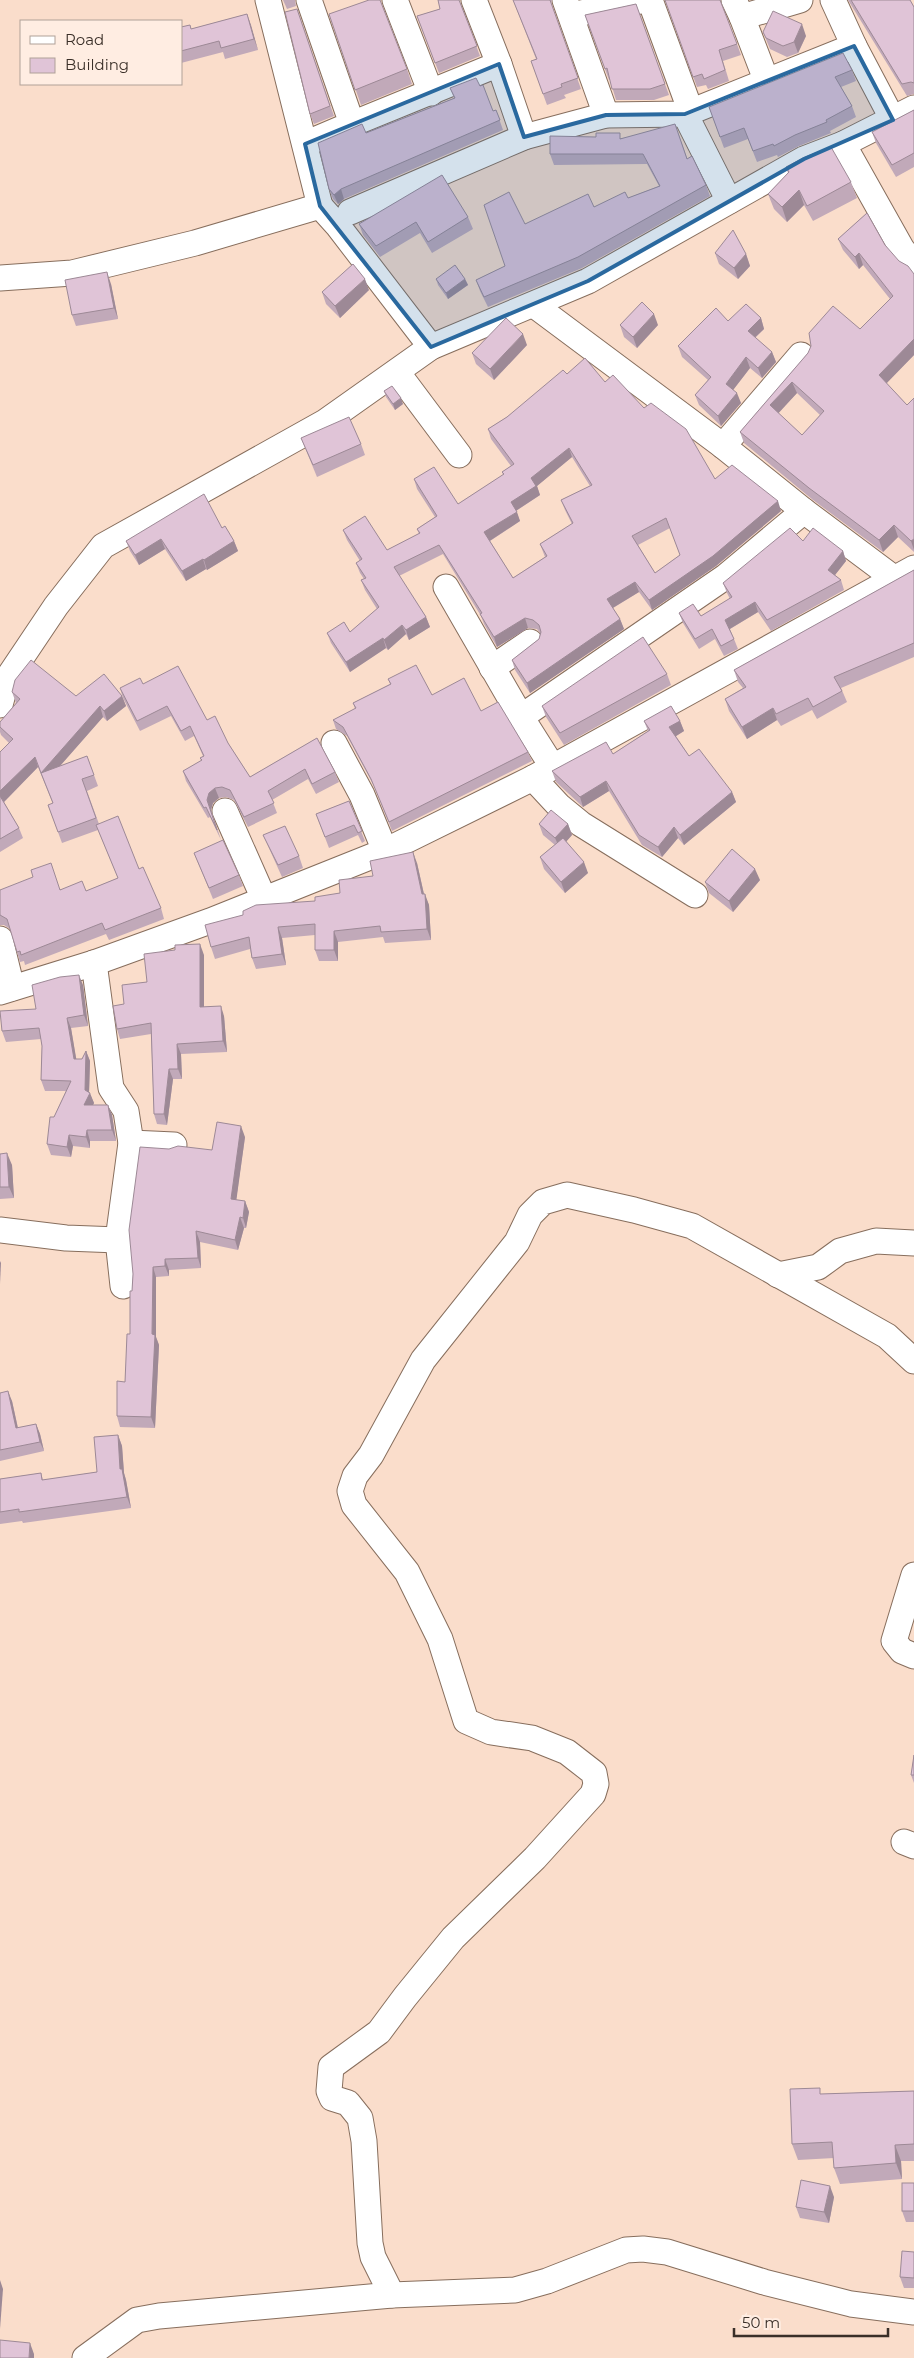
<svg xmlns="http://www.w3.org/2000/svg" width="914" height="2358" viewBox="0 0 914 2358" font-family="Montserrat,sans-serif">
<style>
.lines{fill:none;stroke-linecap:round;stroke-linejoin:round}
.minor-casing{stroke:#876e5d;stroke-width:27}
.minor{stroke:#fff;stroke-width:25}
.wall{fill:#c1a9b9;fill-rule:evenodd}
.shaded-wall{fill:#9d8996}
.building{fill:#e0c4d7;stroke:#9d8996;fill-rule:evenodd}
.marked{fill:#2a699f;fill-opacity:0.2;stroke:#2a699f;stroke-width:4;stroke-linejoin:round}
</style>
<rect width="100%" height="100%" fill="#faddcb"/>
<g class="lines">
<defs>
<g id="minor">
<polyline points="268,0 320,206"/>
<polyline points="395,0 431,93"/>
<polyline points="474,0 499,64"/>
<polyline points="565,0 606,115"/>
<polyline points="650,0 691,112"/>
<polyline points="734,0 742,17 800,0"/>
<polyline points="571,15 645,0"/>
<polyline points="742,17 767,82"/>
<polyline points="854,46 893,120"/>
<polyline points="685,114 729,201"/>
<polyline points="352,124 499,64 524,137"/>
<polyline points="305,144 352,124 309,0"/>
<polyline points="843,144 902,249 914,264"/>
<polyline points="350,212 524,137 606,115 685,114 854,46 833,0"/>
<polyline points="0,278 72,273 195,243 320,206 338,226 431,347"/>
<polyline points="534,305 723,446 804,511 895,579"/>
<polyline points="397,372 459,455"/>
<polyline points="723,446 801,355"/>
<polyline points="446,587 521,717"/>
<polyline points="492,668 530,642"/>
<polyline points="0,705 7,679 56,606 103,546 325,422 431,347 588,281 804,159 843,144 914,108"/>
<polyline points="334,743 362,795 385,851"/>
<polyline points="552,766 521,717 725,577 804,511"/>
<polyline points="533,778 559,806 581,824 695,895"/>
<polyline points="225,811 264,899"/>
<polyline points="0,939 12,988"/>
<polyline points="94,963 111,1088 126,1111 131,1143 118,1240 123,1286"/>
<polyline points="0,992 94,963 210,921 385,851 533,778 914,568"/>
<polyline points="131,1143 174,1145"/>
<polyline points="0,1230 66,1238 118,1240"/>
<polyline points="778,1275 818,1267 840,1251 876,1241 914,1243"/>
<polyline points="914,1575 894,1641 902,1651 914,1656"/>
<polyline points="904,1842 914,1846"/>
<polyline points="392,2295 373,2257 370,2243 364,2141 360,2118 348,2103 332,2098 329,2091 331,2067 379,2032 405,1997 453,1938 535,1858 593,1794 596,1784 594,1773 567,1752 532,1738 491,1732 466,1721 440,1639 407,1572 354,1505 350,1491 355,1476 371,1455 423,1360 517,1242 530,1215 543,1202 567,1195 634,1210 692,1226 887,1336 914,1361"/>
<polyline points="85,2358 137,2320 159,2316 392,2295 515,2290 547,2281 626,2250 643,2249 667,2252 764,2282 851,2304 914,2312"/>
</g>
</defs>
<use href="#minor" class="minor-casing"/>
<use href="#minor" class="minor"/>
</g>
<g class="wall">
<polygon points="283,0 295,0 296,6 287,9"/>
<polygon points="438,0 459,0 480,56 439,73 417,16 440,9"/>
<polygon points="513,0 552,0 551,4 581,89 564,95 566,98 547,105 531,61 536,59"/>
<polygon points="665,0 737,44 741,55 723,61 729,81 708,89 706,85 697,87"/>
<polygon points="848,0 910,0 914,7 914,94 907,96"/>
<polygon points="636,4 669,95 654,100 616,100 610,80 609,80 585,15"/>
<polygon points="297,9 334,116 314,124 310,114"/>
<polygon points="247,14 258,50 225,59 223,52 181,63 181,27 190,25 191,29"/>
<polygon points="329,14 407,69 412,84 361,105"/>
<polygon points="763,32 806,36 798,53 787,57 770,49"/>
<polygon points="852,70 856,81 841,87 852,106 856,117 830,131 831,133 799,146 778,157 777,155 757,162 748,139 724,148 709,107"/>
<polygon points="450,88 493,111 496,110 503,130 344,199 338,204 333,199 329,189 366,133 454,98"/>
<polygon points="914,110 914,167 896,177 876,143 872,132"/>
<polygon points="679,135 687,158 706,185 710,196 582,268 488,307 480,291 476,280 505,266 525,224 594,207 628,198 659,186 647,164 554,165 550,154 622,138"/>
<polygon points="786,167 851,182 857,198 813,221 804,205 787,222 774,209 768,194 788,173"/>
<path d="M867,213L914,355L886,383L907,405L914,398V552L898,537L883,552L813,500L744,443L740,432L808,353L860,329L890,299L863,265L859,269L843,250L838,239ZM797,393L820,415L802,435L778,413Z"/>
<polygon points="468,217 473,229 432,253 420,233 380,257 363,235 359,224"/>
<polygon points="715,253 746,254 750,266 738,279 719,264"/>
<polygon points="436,279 465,279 468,285 448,299 438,285"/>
<polygon points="111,284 118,319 76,326 72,315"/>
<polygon points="369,290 340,318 326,304 322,292"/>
<polygon points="761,318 764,329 755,338 772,352 776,362 762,378 750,368 733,390 741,403 721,426 699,405 695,395 708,380 682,357 678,346 728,321"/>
<polygon points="620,325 658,325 637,348 624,337"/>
<polygon points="527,345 494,380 476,364 472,353"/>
<path d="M567,374L605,382L644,408L715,479L781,511L716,566L652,610L639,592L613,608L620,619L624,629L530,693L515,670L512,660L539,639L540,633L537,629L528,628L497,647L484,624L481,616L443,554L399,576L426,617L430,627L409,640L406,634L388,650L386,648L350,672L331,643L327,633L350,632L377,609L365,590L361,580L364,579L360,573L356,563L360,561L347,540L343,530L387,550L419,534L417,529L435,517L417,489L414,479L458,504L503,475L502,472L511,466L491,439L488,429L507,417ZM572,457L590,486L561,500L565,510L572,524L540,544L545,557L513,578L490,541L520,521L516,511L540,495L537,486ZM670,528L680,555L655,573L638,545Z"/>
<polygon points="384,391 403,404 395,410 386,397"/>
<polygon points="301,438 361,444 365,455 317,477"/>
<polygon points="222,528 234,541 238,551 207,570 206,569 186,581 165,549 139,565 130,551 126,541"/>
<polygon points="803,541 843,551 846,561 835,575 841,580 844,590 771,631 758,612 730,629 738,649 724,656 715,639 699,649 683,623 679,613 701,616 730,599 727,593 723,583"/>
<polygon points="914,570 914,657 841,688 847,702 817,719 812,710 781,726 777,720 747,739 729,711 725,699 743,688 738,682 734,670"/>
<polygon points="667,674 671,685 564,745 546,717 542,706"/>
<polygon points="388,679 432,695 481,711 528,752 532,761 392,831 375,788 347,736 336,729 333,720 355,709 353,703 390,684"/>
<polygon points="143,684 207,720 228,743 250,777 317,738 335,772 339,782 316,794 308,779 272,800 277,813 248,827 234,800 226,797 219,798 213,803 211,810 221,840 210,817 208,818 186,781 183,771 201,761 200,758 203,756 194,736 185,741 171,716 140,731 123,698 120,688"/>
<polygon points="12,692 76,696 122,696 126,706 107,721 103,717 60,766 87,756 98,786 87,791 99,824 139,869 161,908 164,919 109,940 106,934 25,965 24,961 20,962 10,929 4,925 0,925 0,890 60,889 86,891 118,878 98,830 62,843 48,805 53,804 38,767 4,802 19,828 23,838 0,852 0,752 9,743 1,735 0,732 0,722 16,703"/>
<polygon points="644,721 680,721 684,731 676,736 689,756 732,792 736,802 684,845 678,838 662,857 642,845 609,791 583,807 556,782 552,771 613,754 648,731"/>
<polygon points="349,801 365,841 362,843 358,835 329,848 316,814"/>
<polygon points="539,824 568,824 572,835 566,841 588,873 565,893 544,869 540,857 555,845 543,835"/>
<polygon points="263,835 299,856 303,868 282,877 268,846"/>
<polygon points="194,853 239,875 243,886 213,899"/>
<polygon points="417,863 424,894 429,905 431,940 385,943 383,937 338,942 338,961 319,961 315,950 315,935 282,938 286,965 256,969 252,958 250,949 215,959 211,947 315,901 340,893 373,876"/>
<polygon points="760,880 733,912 709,893 705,882"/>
<polygon points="204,955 204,1007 224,1016 227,1052 181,1054 182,1079 173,1079 167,1125 157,1124 154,1114 151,1034 120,1039 117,1029 147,982"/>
<polygon points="83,985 88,1026 71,1028 76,1059 82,1059 86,1051 90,1061 89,1092 94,1103 93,1105 108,1105 112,1115 116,1141 90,1141 90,1148 73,1146 71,1157 51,1155 47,1144 54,1117 66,1091 45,1091 41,1080 42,1046 41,1039 6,1042 2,1031"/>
<polygon points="245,1137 236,1200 245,1201 249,1212 246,1228 244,1228 238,1250 200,1242 201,1268 169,1270 169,1276 156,1277 156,1337 159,1345 155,1428 120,1427 117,1416 125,1382 130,1334 133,1274 212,1150"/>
<polygon points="0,1154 12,1165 14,1198 0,1199"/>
<polygon points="0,1393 12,1401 18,1428 36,1424 40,1434 44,1451 0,1461"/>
<polygon points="118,1435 122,1446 124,1473 126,1480 131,1508 23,1523 22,1521 0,1524 0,1479 41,1473 43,1480 97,1472"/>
<polygon points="914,1755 914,1783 911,1775"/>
<polygon points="914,2091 914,2161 901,2161 902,2179 840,2184 834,2168 834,2158 798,2160 792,2144 822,2094"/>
<polygon points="914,2183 914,2222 906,2222 902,2211"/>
<polygon points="834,2197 829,2223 800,2218 796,2207"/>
<polygon points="914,2252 914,2288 904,2288 900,2277"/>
</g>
<g class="shaded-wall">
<polygon points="247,14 251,25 258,50 254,39"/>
<polygon points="802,24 806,36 798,53 794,42"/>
<polygon points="341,189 344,199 338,204 334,195"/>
<polygon points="799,190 804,205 787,222 782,207"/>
<polygon points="859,253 863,265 859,269 855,257"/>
<polygon points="746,254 750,266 738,279 734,268"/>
<polygon points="107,272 111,284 118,319 114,308"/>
<polygon points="365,279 369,290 340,318 335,306"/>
<polygon points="465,279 468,285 448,299 446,293"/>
<polygon points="654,314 658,325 637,348 633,337"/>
<polygon points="761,318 764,329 751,341 748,331"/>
<polygon points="523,334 527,345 494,380 490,369"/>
<polygon points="914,339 914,355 883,387 879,375"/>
<polygon points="772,352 776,362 762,378 758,368"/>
<polygon points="746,357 750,368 730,394 726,384"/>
<polygon points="792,382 797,393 775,417 770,405"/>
<polygon points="737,393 741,403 721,426 718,416"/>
<polygon points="401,398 403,404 395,410 393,404"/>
<polygon points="569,448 572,457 537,486 540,495 514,512 511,502 531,478"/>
<polygon points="778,501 781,511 716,566 652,610 649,600"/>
<polygon points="517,512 520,521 488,542 484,532"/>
<polygon points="894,525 898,537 883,552 879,540"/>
<polygon points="161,539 165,549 139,565 135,555"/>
<polygon points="914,539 914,550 911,541"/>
<polygon points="234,541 238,551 207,570 204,560"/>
<polygon points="843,551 846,561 831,580 828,570"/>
<polygon points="203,559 206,569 186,581 182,571"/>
<polygon points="635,582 639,592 611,609 607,599"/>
<polygon points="755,602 758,612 728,630 725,620"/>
<polygon points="426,617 430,627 409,640 406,630"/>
<polygon points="525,618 528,628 497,647 494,637"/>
<polygon points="620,619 624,629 530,693 527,683"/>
<polygon points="402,625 406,634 388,650 384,640"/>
<polygon points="383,638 386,648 350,672 346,662"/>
<polygon points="122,696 126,706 107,721 104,711"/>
<polygon points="100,706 103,717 45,783 41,773 45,783 41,773"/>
<polygon points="773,708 777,720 747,739 742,727"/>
<polygon points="680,721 684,731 673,738 669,727"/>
<polygon points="35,757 38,767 2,804 0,798 0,791"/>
<polygon points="606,781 609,791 583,807 580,797"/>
<polygon points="215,788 219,798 213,803 211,810 221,840 207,800 209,793"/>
<polygon points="732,792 736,802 684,845 680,835"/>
<polygon points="568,824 572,835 560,849 555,838"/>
<polygon points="674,827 678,838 662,857 658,847"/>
<polygon points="413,852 417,863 425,899 425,894 429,905 431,940 427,929 422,894"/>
<polygon points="584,862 588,873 565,893 561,882"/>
<polygon points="755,869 760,880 733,912 729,901"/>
<polygon points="278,927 282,938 286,965 282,954"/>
<polygon points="334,931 338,942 338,961 334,950"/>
<polygon points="200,944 204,955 204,1018 200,1007"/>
<polygon points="79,975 83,985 88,1026 84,1015"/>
<polygon points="221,1006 224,1016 227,1052 223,1041"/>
<polygon points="67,1018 71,1028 78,1069 74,1059"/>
<polygon points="177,1044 181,1054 182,1079 178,1069"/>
<polygon points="86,1051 90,1061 89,1094 90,1093 94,1103 88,1115 84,1105"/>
<polygon points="169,1069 173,1079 167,1125 164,1114"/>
<polygon points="108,1105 112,1115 116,1141 112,1130"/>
<polygon points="241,1126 245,1137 235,1210 231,1199"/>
<polygon points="87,1130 90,1141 90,1148 86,1137"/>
<polygon points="69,1135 73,1146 71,1157 67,1147"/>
<polygon points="7,1153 12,1165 14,1198 9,1187"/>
<polygon points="245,1201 249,1212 246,1228 243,1218"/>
<polygon points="240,1217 244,1228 238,1250 235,1240"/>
<polygon points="196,1231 200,1242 201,1268 198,1258"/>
<polygon points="165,1259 169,1270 169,1276 165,1266"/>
<polygon points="0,1261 1,1263 0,1284"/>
<polygon points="153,1267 156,1277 156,1337 159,1345 155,1428 151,1417"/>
<polygon points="8,1391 12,1401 20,1438 16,1428"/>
<polygon points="36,1424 40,1434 44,1451 40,1442"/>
<polygon points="118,1435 122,1446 124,1473 126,1480 131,1508 127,1497 120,1469"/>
<polygon points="895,2145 901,2161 902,2179 896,2163"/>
<polygon points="830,2186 834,2197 829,2223 824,2212"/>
<polygon points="0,2280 3,2289 0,2329"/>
<polygon points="30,2343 34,2354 34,2358 29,2358"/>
</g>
<g class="building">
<polygon points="369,0 380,0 407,69 355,90 329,14"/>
<polygon points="438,0 459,0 477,46 435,63 417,16 440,9"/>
<polygon points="513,0 550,0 578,78 561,84 562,87 543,94 531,61 537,59"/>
<polygon points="665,0 720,0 737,44 719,50 725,70 704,79 702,74 693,77"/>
<polygon points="851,0 910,0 914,7 914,83 911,82 902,84"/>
<polygon points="636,4 665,84 650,89 612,89 607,68 605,69 585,15"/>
<polygon points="297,9 330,106 310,114 285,12"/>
<polygon points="773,11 802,24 794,42 783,46 766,38 763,32"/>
<polygon points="247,14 254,39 221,48 219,41 181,51 181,27 190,25 191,29"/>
<polygon points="843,53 852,70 835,77 852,106 826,120 827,122 795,135 774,146 773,144 753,151 744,128 720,137 709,107"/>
<polygon points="476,78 480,86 483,85 493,111 496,110 500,120 341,189 334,195 329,189 318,143 362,124 366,133 455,98 450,88"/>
<polygon points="914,110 914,153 892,165 872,132"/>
<polygon points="675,124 687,159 692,156 706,185 578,257 484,297 476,280 505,266 484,205 509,192 525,224 588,194 594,207 625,192 628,198 660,186 643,154 550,154 550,136 596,137 596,133 620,133 620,139"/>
<polygon points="831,147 851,182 807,206 799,190 782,207 768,194 789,172 786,167 805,157"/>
<polygon points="442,175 468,217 428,242 416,222 376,246 359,224"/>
<path d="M867,213L885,245L899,261L908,266L914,274V339L879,375L907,405L914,398V539L911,541L894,525L879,540L809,488L740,432L808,353L811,346L809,333L833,306L860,329L893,296L859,253L855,257L838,239ZM792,382L824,411L802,435L770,405Z"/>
<polygon points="733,230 746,254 734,268 715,253"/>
<polygon points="353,264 365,279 335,306 322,292"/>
<polygon points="455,265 465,279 446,293 436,279"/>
<polygon points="107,272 114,308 72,315 65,280"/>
<polygon points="642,302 654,314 633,337 620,325"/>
<polygon points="746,304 761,318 748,331 772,352 758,368 746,357 726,384 737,393 718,416 695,395 711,377 678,346 716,308 728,321"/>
<polygon points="506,318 523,334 490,369 472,353"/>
<path d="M585,358L605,382L613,375L644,408L651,403L686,429L715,479L732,465L778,501L713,556L649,600L635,582L607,599L620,619L527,683L512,660L539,639L541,632L539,625L533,620L525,618L494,637L480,614L482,613L439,545L394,567L426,617L406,630L402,625L384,640L383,638L346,662L327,633L344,622L350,632L379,607L361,580L366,578L356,563L362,559L343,530L365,516L387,550L420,533L417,529L437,516L414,479L434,467L458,504L504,474L502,472L514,464L488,429L507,417L563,370L567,374ZM569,448L592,485L561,500L573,523L540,544L547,556L513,578L484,532L517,512L511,502L536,486L531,478ZM666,518L680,555L655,573L632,536Z"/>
<polygon points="392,386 401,398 393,404 384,391"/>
<polygon points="349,417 361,444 313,465 301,438"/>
<polygon points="204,494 222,528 225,526 234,541 204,560 203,559 182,571 161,539 135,555 126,541"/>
<polygon points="790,528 803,541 813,528 843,551 828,570 841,580 767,620 755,602 725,620 734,639 721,646 712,629 695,639 679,613 693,604 701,616 732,597 723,583"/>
<polygon points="914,570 914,643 834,677 842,691 813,707 808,698 776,714 773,708 742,727 725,699 746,687 734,670"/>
<polygon points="643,637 667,674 560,733 542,706"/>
<polygon points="31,660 76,696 104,674 122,696 104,711 100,706 41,773 35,757 0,791 0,752 13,739 0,727 0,722 20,699 12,692 15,680"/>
<polygon points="416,665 432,695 464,678 481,711 498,702 528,752 389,822 371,779 343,727 333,720 356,708 353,703 391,684 388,679"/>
<polygon points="178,666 207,720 215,716 228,743 250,777 317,738 335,772 312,784 305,769 268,791 274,803 244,817 230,790 222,787 215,788 209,793 207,800 217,830 206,807 204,808 183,771 202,760 200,758 204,756 190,726 181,731 167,706 137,721 120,688 140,678 143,684"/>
<polygon points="671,706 680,721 669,727 689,756 699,749 732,792 680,835 674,827 658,847 639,835 606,781 580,797 552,771 606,742 613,754 650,730 644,721"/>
<polygon points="87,756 94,775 82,779 96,818 58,832 48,805 53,803 41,773"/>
<polygon points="0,796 19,828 0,839"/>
<polygon points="349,801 362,831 358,833 354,825 325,837 316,814"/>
<polygon points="551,810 568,824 555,838 539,824"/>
<polygon points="118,816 139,869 143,867 161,908 105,930 102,923 21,955 20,951 17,952 7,919 0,915 0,890 33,877 31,870 51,863 60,890 82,881 86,891 118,878 96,825"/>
<polygon points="285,826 299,856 278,865 263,835"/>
<polygon points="563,838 584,862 561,882 540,857"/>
<polygon points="223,840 239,875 209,888 194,853"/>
<polygon points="732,849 755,869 729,901 705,882"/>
<polygon points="413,852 422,894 425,894 427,929 381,932 380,926 334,931 334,950 315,950 315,924 278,927 282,954 252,958 249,937 211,947 205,925 243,915 243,911 256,905 315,901 315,897 340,893 339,880 373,876 370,861"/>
<polygon points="200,944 200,1007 221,1006 223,1041 177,1044 178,1069 169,1069 164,1114 154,1114 151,1023 117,1029 113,1006 124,1004 122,985 147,982 144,954 175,950 175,945"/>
<polygon points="79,975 84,1015 67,1018 74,1059 82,1059 86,1051 85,1090 90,1093 84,1105 108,1105 112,1130 87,1130 86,1137 69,1135 67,1147 47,1144 50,1117 54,1117 71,1081 41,1080 42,1046 39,1028 2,1031 0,1011 36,1009 32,985 60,977"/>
<polygon points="217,1122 241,1126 231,1199 245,1201 243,1218 240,1217 235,1240 196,1231 198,1258 165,1259 165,1266 153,1267 152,1334 155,1335 151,1417 117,1416 117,1381 125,1382 127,1334 130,1334 130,1291 132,1291 133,1274 129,1230 140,1147 169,1149 178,1146 212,1150"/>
<polygon points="7,1153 9,1187 0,1187 0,1154"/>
<polygon points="8,1391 16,1428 36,1424 40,1442 0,1450 0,1393"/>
<polygon points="118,1435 120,1469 122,1469 127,1497 19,1512 19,1509 0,1512 0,1479 41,1473 42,1480 97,1472 94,1437"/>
<polygon points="914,1755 914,1775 911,1775"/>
<polygon points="820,2088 820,2094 914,2091 914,2144 895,2145 896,2163 834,2168 832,2142 792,2144 790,2089"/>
<polygon points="801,2180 830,2186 824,2212 796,2207"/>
<rect x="902" y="2183" width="12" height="28"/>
<polygon points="902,2251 914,2252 914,2278 900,2277"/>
<polygon points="0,2340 30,2343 29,2358 0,2358"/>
</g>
<path class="marked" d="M854,46L893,120L804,159L588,281L431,347L320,206L305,144L499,64L524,137L606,115L685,114Z"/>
<rect x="20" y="20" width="162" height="65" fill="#ffede2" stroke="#b0a198"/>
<rect x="30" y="36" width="25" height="8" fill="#ffffff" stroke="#b0a198"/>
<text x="65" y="45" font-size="15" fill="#3a2f28">Road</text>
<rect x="30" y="58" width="25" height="15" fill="#e0c4d7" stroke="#b0a198"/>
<text x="65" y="70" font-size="15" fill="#3a2f28">Building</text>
<path d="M734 2328v8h154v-8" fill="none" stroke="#3a2f28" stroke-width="2.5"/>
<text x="742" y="2328" font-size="15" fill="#3a2f28" stroke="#ffede2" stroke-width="4" paint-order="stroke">50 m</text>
</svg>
